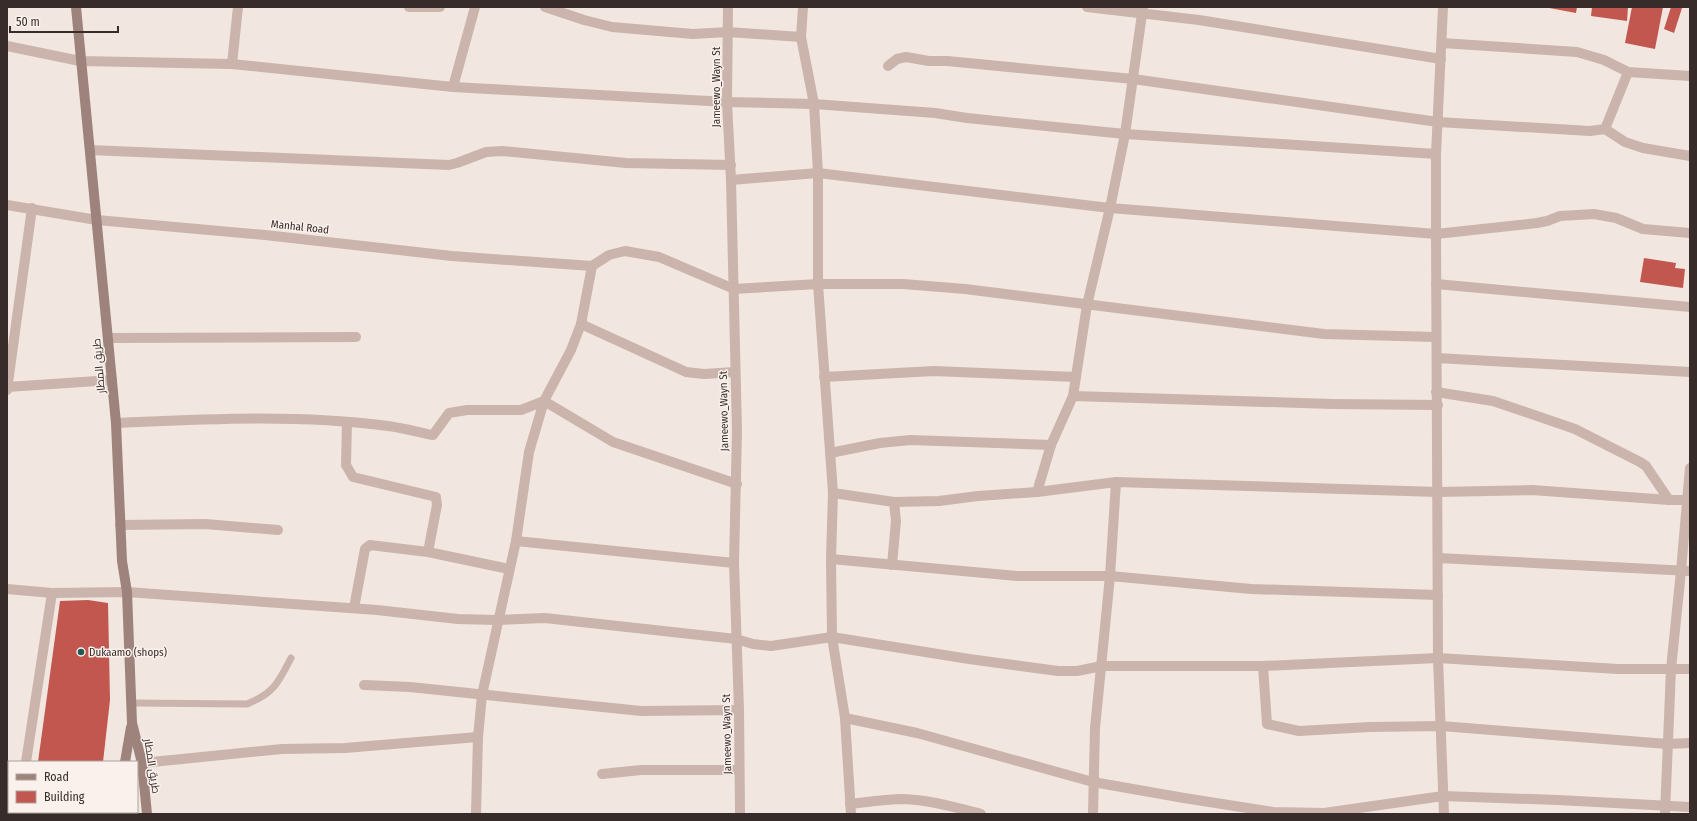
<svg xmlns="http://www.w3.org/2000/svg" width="1697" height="821" viewBox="0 0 1697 821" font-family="'Fira Sans Condensed',Cairo,sans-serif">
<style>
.building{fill:#c1574f}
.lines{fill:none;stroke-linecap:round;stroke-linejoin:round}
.service{stroke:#cab4ac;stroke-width:7}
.minor{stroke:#cab4ac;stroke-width:10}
.tertiary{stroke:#cab4ac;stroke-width:10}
.secondary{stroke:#9e837d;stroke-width:10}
.poi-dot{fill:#215853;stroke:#faf1ec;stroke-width:1.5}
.labels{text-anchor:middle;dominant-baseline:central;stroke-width:3;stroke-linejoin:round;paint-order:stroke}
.street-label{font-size:11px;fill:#382c2a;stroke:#faf1ec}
.poi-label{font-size:11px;fill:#382c2a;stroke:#faf1ec;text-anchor:start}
</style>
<rect width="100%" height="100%" fill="#f2e6e0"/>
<g class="building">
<polygon points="1544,7 1577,7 1576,13"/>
<polygon points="1592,7 1628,7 1627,21 1591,16"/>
<polygon points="1632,7 1663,7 1655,49 1625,43"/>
<polygon points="1671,7 1682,8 1674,33 1664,29"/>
<polygon points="1644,258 1676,263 1675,268 1685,269 1683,288 1640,282"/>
<polygon points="88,600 108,603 110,700 103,762 38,762 60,601"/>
<rect x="31" y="812" width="66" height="2"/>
</g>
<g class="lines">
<path class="service" d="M131,703L247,704C274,693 278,683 291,658"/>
<g class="minor">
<polyline points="409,7 440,7"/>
<polyline points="545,7 584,20 612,27 693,34 728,32 801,37"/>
<polyline points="728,7 727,102 731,180 737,431 734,563 739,710 740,814"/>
<polyline points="803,7 801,37 814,104 818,173 818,284 833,493 831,559 832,637 845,718 851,814"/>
<polyline points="1087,7 1199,20 1441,59"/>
<polyline points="1442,43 1577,52 1604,60 1628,72 1690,76"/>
<polyline points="7,46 80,61 232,64 453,87 727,102 814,104 935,113 967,118 1125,134 1436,154"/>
<polyline points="232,64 238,7"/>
<polyline points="888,66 897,59 906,57 929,61 947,61 1133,79 1438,122 1590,131 1605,129 1628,72"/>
<polyline points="453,87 475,7"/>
<polyline points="1605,129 1625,142 1643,148 1690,156"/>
<polyline points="90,150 449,165 457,163 486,152 502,151 626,163 731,165"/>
<polyline points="731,180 818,173 1110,208 1436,234 1537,223 1547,221 1560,216 1594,214 1616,218 1643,229 1690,233"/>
<polyline points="7,205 97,220 265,235 452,256 592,266"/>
<polyline points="1436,284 1690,307"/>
<polyline points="581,324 686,372 704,374 735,372"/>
<polyline points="108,338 356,337"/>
<polyline points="1437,358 1690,372"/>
<polyline points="824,377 934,371 1076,377"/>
<polyline points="7,387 112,380"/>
<polyline points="7,390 32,208"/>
<polyline points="1436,392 1493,401 1575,429 1640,462 1646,466 1669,500"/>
<polyline points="1073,396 1333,404 1438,405"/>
<polyline points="347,422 346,465 353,477 436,497 437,505 428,552 370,545 365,549 354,608"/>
<path d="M116,423C207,419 298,414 388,426C403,428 418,432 433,435L449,413L467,410H521L544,401L613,442L737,484"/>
<polyline points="830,453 880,443 910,440 1051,445"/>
<polyline points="1037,492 1051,445 1073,396 1087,305 1110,208 1125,134 1143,7"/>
<polyline points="833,493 894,502 939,501 978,496 1037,492 1116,482 1438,492 1532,490 1669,500 1690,500"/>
<polyline points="120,525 205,524 278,530"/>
<polyline points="516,541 734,563"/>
<polyline points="428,552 509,569"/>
<polyline points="1438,558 1690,571"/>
<polyline points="831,559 1017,576 1110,576 1251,589 1438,595"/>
<polyline points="892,565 896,521 894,502"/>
<polyline points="7,589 52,593 127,592 377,610 458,619 497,620 545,618 736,639 753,644 771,646 832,637 969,659 1058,671 1077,671 1102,666 1263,666 1438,658 1618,669 1690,669"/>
<polyline points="1263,666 1267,724 1299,731 1370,727 1441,726 1667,744 1690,743"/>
<polyline points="364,685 410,687 641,711 739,710"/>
<polyline points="845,718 917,733 1093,782 1184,798 1273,812 1324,813 1443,796 1558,800 1690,807"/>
<polyline points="26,762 52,593"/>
<polyline points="142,763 282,749 345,748 478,737"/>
<polyline points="602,774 641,770 739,770"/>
<path d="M850,804C866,802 883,800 899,799C927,799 954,807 981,814"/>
<polyline points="18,814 19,812"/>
<polyline points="476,814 478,737 482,695 516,541 529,452 544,401 571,350 581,324 592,266 609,255 625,251 659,257 734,289 818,284 903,284 965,289 1324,334 1436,337"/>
<polyline points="1093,814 1095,728 1110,576 1116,482"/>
<polyline points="1665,814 1671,669 1681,571 1690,468"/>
</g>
<polyline class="tertiary" points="1443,7 1436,154 1436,234 1438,658 1444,814"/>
<g class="secondary">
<polyline points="76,7 116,423 122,561 127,592 132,723 142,763 147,814"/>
<polyline points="125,762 131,727"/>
<polyline points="116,814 116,812"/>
</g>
</g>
<circle class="poi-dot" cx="81" cy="652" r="4"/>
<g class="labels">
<g class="street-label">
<text transform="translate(716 87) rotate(-90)">Jameewo_Wayn St</text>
<text transform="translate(300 227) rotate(6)">Manhal Road</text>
<text transform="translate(99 366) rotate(-95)">طريق المطار</text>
<text transform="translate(724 411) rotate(-91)">Jameewo_Wayn St</text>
<text transform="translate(727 734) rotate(-91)">Jameewo_Wayn St</text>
<text transform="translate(152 766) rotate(81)">طريق المطار</text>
</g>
<g class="poi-label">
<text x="89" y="652">Dukaamo (shops)</text>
</g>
</g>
<rect width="1697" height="821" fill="none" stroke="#382c2a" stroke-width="16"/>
<rect x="8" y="761" width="130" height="52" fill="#faf1ec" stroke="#aca29e"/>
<rect x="16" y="774" width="20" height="6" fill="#9e837d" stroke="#aca29e"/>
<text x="44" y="781" font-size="12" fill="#382c2a">Road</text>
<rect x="16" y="791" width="20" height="12" fill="#c1574f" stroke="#aca29e"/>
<text x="44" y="801" font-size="12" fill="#382c2a">Building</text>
<path d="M10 26v6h108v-6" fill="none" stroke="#382c2a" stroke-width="2"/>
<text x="16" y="26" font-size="12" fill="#382c2a" stroke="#faf1ec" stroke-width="3" paint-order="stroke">50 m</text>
</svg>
